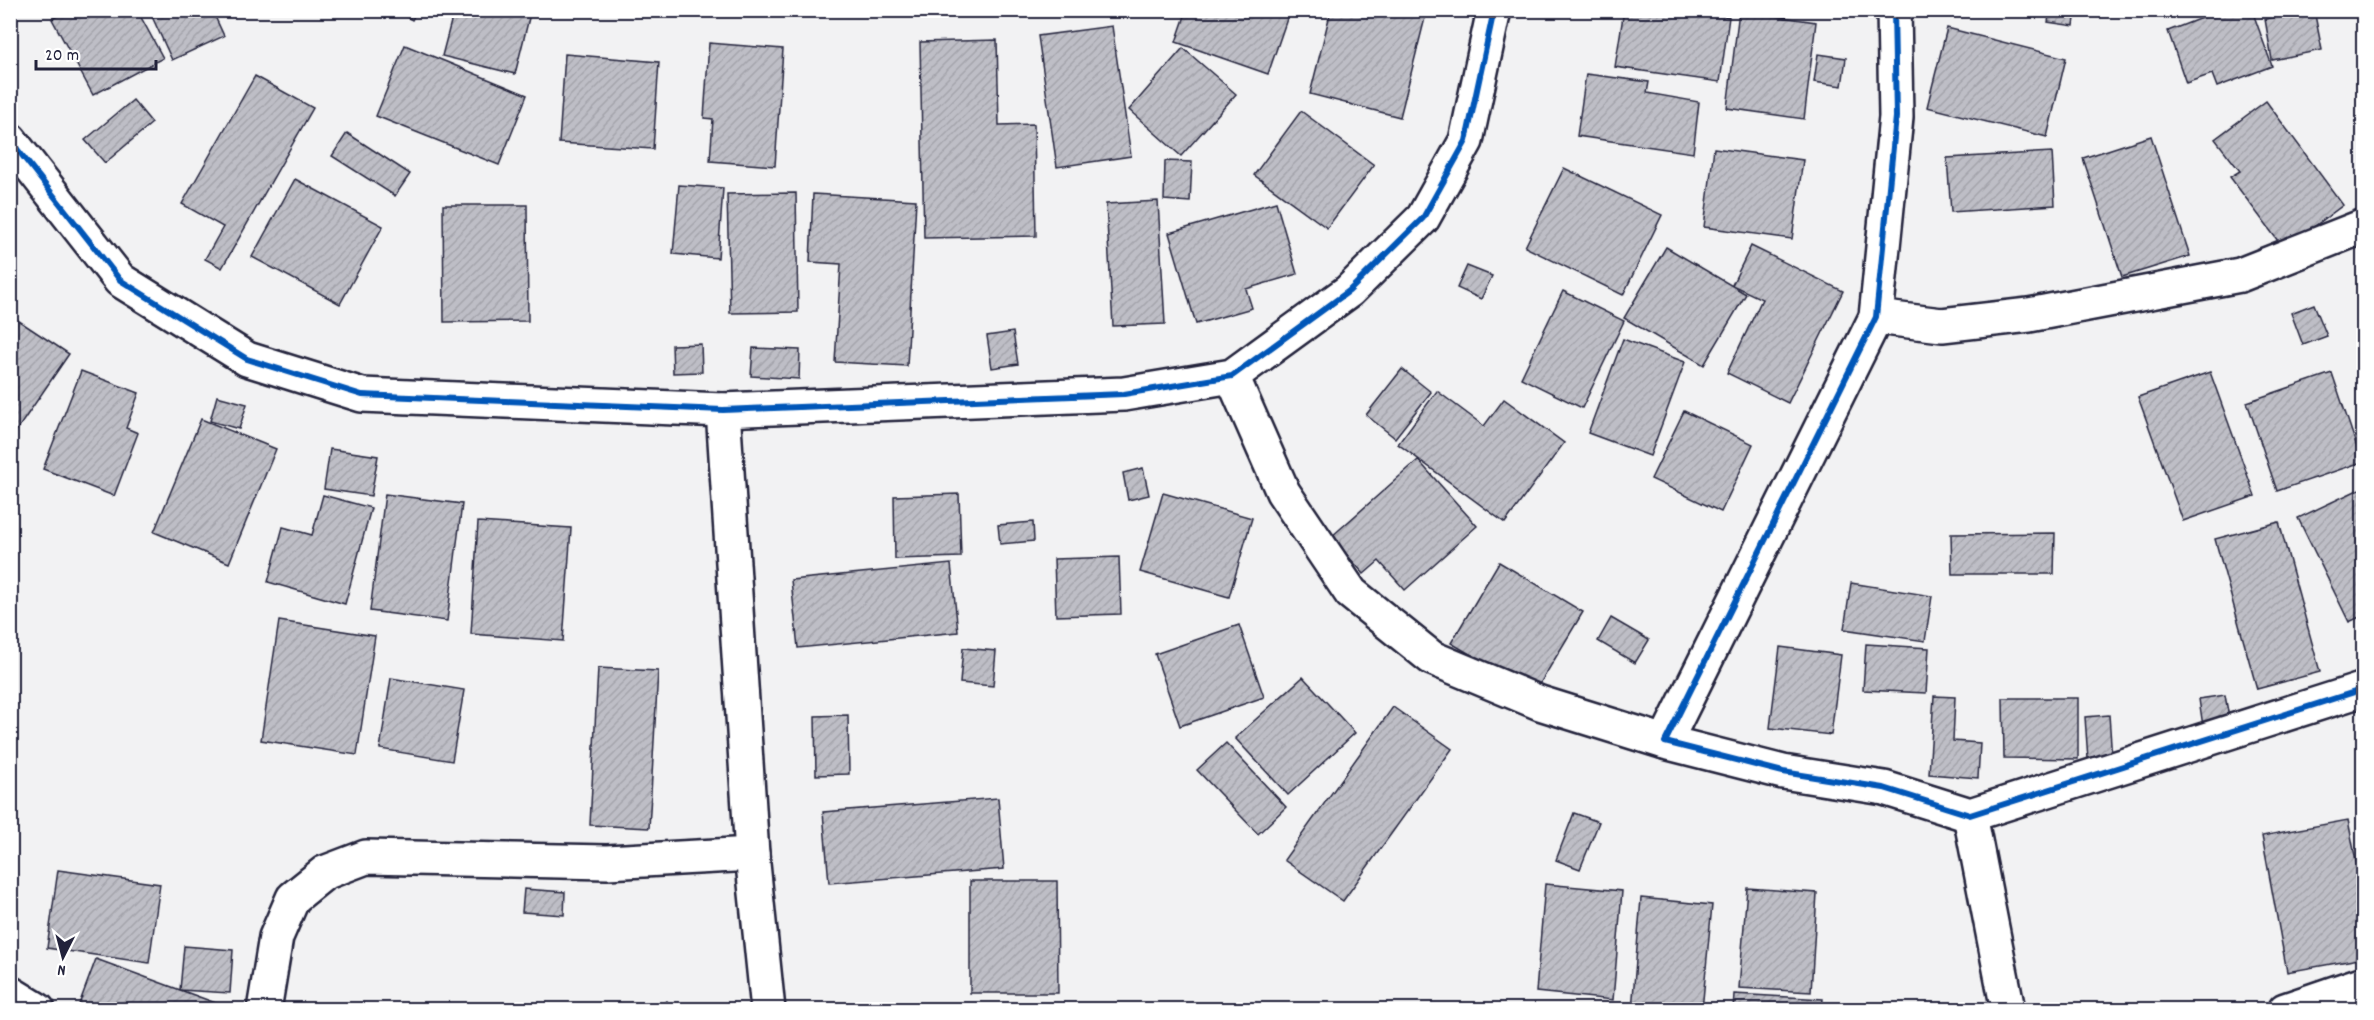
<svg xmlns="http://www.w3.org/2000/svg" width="2374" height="1020" viewBox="0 0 2374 1020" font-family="Dekko,sans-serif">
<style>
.building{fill:url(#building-hatch);stroke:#22223b;stroke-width:1.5}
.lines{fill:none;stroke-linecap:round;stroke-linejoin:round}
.minor-casing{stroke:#22223b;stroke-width:38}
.minor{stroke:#fff;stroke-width:33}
.cycleway-casing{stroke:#fff;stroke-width:10}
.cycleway{stroke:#0057b8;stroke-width:6}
</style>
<defs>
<pattern id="building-hatch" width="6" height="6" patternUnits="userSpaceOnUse" patternTransform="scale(1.5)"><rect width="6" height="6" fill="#bebec6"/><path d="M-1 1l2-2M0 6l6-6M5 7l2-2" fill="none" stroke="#a3a3ab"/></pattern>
</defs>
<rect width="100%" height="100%" fill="#f2f2f3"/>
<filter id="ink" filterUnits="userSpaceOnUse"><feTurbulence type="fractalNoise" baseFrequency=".0167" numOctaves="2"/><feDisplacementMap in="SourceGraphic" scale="12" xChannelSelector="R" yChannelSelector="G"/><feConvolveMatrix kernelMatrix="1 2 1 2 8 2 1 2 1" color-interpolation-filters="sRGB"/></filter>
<g filter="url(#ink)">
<g class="building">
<polygon points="68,10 137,10 163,58 93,95 52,19"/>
<polygon points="149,10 212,10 224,36 172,60"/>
<polygon points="394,10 417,10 412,20"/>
<polygon points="454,10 531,10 515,74 442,56"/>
<polygon points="1187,10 1290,10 1268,74 1176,42"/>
<polygon points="1331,10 1427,10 1400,117 1310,94"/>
<polygon points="1624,10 1683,10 1729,17 1720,82 1615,67"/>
<polygon points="2050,10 2076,10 2074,26 2048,22"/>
<polygon points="2222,10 2252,10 2272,66 2217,87 2212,74 2186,83 2168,31"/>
<polygon points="2314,10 2322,50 2272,60 2265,19"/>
<polygon points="1739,11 1816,22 1804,119 1727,108"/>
<polygon points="1112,26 1131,156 1057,167 1038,36"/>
<polygon points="1947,28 2066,58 2047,137 1927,107"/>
<polygon points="997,40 999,125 1034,124 1036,236 924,238 920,42"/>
<polygon points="709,43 783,49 775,166 710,161 713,119 704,118"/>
<polygon points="405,45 527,95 499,165 376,116"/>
<polygon points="1183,48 1236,94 1181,156 1129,110"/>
<polygon points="565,54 659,62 653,149 559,143"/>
<polygon points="1818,54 1846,58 1842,86 1814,82"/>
<polygon points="1586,74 1649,82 1647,93 1699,102 1693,153 1577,136"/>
<polygon points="255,76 313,108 222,268 205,259 223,227 182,204"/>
<polygon points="133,100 152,123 105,163 85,140"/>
<polygon points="2266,101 2343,205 2284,249 2230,177 2240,171 2215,139"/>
<polygon points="1301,111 1374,165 1327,228 1254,175"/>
<polygon points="347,133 410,174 395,196 332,156"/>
<polygon points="2151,136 2190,256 2122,277 2083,158"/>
<polygon points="1714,148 1803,160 1792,239 1704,227"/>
<polygon points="2052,152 2055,205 1951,212 1947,158"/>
<polygon points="1165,161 1192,162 1190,202 1164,200"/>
<polygon points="1564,168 1662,215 1623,295 1525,247"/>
<polygon points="295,179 383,226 340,304 252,257"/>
<polygon points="679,185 723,188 718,258 673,254"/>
<polygon points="796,193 798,312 730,313 727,194"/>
<polygon points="813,194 916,200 907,366 835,362 841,264 810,262"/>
<polygon points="1158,201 1165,324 1113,326 1106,204"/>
<polygon points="1276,202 1297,274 1246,289 1252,308 1196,324 1169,233"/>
<polygon points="443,205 527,205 528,321 444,322"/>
<polygon points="1751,246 1843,291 1788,403 1727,373 1762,299 1732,285"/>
<polygon points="1666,247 1746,294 1704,365 1624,318"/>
<polygon points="1467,266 1492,276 1481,299 1457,288"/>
<polygon points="1563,291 1624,321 1582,408 1521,378"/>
<polygon points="2314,304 2327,336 2303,345 2291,313"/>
<polygon points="10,315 69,354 10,440"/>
<polygon points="1013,332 1018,364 992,368 987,336"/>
<polygon points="1623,339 1685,362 1650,456 1588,433"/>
<polygon points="701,344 702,372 673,373 672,345"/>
<polygon points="753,348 800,350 799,379 751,376"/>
<polygon points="1402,369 1431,392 1395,438 1366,415"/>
<polygon points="81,371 139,393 126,428 138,433 114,496 43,469"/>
<polygon points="2210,372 2255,496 2183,521 2138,397"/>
<polygon points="2332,373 2362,462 2277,491 2247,402"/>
<polygon points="1437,391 1484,426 1504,399 1564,443 1505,523 1398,444"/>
<polygon points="217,396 247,404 239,429 210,421"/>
<polygon points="1684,411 1753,444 1721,512 1651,479"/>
<polygon points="201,419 276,449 229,563 154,532"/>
<polygon points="330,449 378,456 371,496 324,489"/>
<polygon points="1418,460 1477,526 1405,590 1379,561 1364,574 1331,537"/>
<polygon points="1143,468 1149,495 1128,500 1123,473"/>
<polygon points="2364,487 2364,615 2349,622 2298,518"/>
<polygon points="1163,493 1252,518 1229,597 1140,572"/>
<polygon points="385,494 462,504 447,621 370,611"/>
<polygon points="959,494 961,557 895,559 894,496"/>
<polygon points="323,495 371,508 345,604 268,582 283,527 312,535"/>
<polygon points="478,522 571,528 563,641 471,634"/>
<polygon points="1033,522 1034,541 1000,544 998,525"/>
<polygon points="2279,522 2320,672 2257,689 2215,539"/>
<polygon points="2055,533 2054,574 1952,574 1951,534"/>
<polygon points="1119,557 1121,614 1056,616 1054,559"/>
<polygon points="1499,562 1583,612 1535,692 1451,643"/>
<polygon points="951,564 958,632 798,648 791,580"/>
<polygon points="1851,583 1932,596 1925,641 1844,629"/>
<polygon points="1611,618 1649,640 1635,663 1598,641"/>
<polygon points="279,621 375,636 357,755 261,740"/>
<polygon points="1239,625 1264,697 1180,726 1155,654"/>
<polygon points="1866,644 1929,648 1926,693 1863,690"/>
<polygon points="1780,647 1841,655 1831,735 1770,728"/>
<polygon points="963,648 996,651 993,686 960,683"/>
<polygon points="598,668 658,671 649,828 590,825"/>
<polygon points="1303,677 1355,733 1288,795 1235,738"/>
<polygon points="391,678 464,690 452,761 380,749"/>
<polygon points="2225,695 2231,729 2204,733 2199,699"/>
<polygon points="1934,696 1955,697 1953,741 1980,743 1978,778 1929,774"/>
<polygon points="2003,698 2078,698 2078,759 2004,758"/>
<polygon points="1393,707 1452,749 1343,901 1284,860"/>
<polygon points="848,715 849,774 816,775 815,716"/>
<polygon points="2109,715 2112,758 2088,759 2085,717"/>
<polygon points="1226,743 1286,807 1258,834 1197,770"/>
<polygon points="998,798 1004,869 829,883 823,812"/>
<polygon points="1574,813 1599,822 1580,869 1556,860"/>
<polygon points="2348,820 2364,902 2364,958 2287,972 2262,836"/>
<polygon points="58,870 160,884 149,963 47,948"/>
<polygon points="970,881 1057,881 1058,993 970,993"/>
<polygon points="1545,884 1622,891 1613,1000 1536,992"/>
<polygon points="1747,888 1817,893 1811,992 1739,988"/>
<polygon points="524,889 565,892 564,915 522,912"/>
<polygon points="1641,898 1712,905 1702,1010 1632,1010"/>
<polygon points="184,946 233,950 230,993 180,990"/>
<polygon points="96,959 221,1005 219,1010 77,1010"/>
<polygon points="1734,994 1823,999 1822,1010 1733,1010"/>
<polygon points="667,1001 671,1010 649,1010"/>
</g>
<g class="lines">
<defs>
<g id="minor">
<polyline points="1894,10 1896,117 1876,317 1665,742 1783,772 1884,788 1970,815 2364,689"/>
<polyline points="10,140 120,280 247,359 362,395 723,410 1124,394 1232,376 1349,291 1423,218 1466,141 1494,10"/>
<polyline points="1876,317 1942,325 2029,315 2240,275 2364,226"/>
<polyline points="1232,376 1283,492 1351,593 1432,658 1540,703 1665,742"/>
<polyline points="723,410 752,854 768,1010"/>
<polyline points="1970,815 2008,1010"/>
<polyline points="10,993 38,1010"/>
<polyline points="264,1010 276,937 293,898 324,873 366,857 607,862 752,854"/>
<polyline points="2285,1010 2364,983"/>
</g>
</defs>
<use href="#minor" class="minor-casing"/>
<use href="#minor" class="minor"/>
<defs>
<g id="cycleway">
<polyline points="1894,10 1896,117 1876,317 1665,742 1783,772 1884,788 1970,815 2364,689"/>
<polyline points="10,140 120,280 247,359 362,395 723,410 1124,394 1232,376 1349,291 1423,218 1466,141 1494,10"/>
</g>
</defs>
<use href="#cycleway" class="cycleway-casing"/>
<use href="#cycleway" class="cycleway"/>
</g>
</g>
<rect width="2374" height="1020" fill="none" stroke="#fff" stroke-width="36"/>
<rect x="18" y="18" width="2338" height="984" fill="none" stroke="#22223b" stroke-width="2" filter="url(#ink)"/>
<g transform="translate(63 957) rotate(186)" stroke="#ffffff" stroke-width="4.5" paint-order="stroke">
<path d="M0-4.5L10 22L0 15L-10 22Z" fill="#22223b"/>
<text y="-9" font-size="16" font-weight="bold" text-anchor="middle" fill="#22223b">N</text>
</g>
<path d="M36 60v9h120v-9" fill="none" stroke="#22223b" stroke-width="3"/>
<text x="45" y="60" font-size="18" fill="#22223b" stroke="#ffffff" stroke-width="4.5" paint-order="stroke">20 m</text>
</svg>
